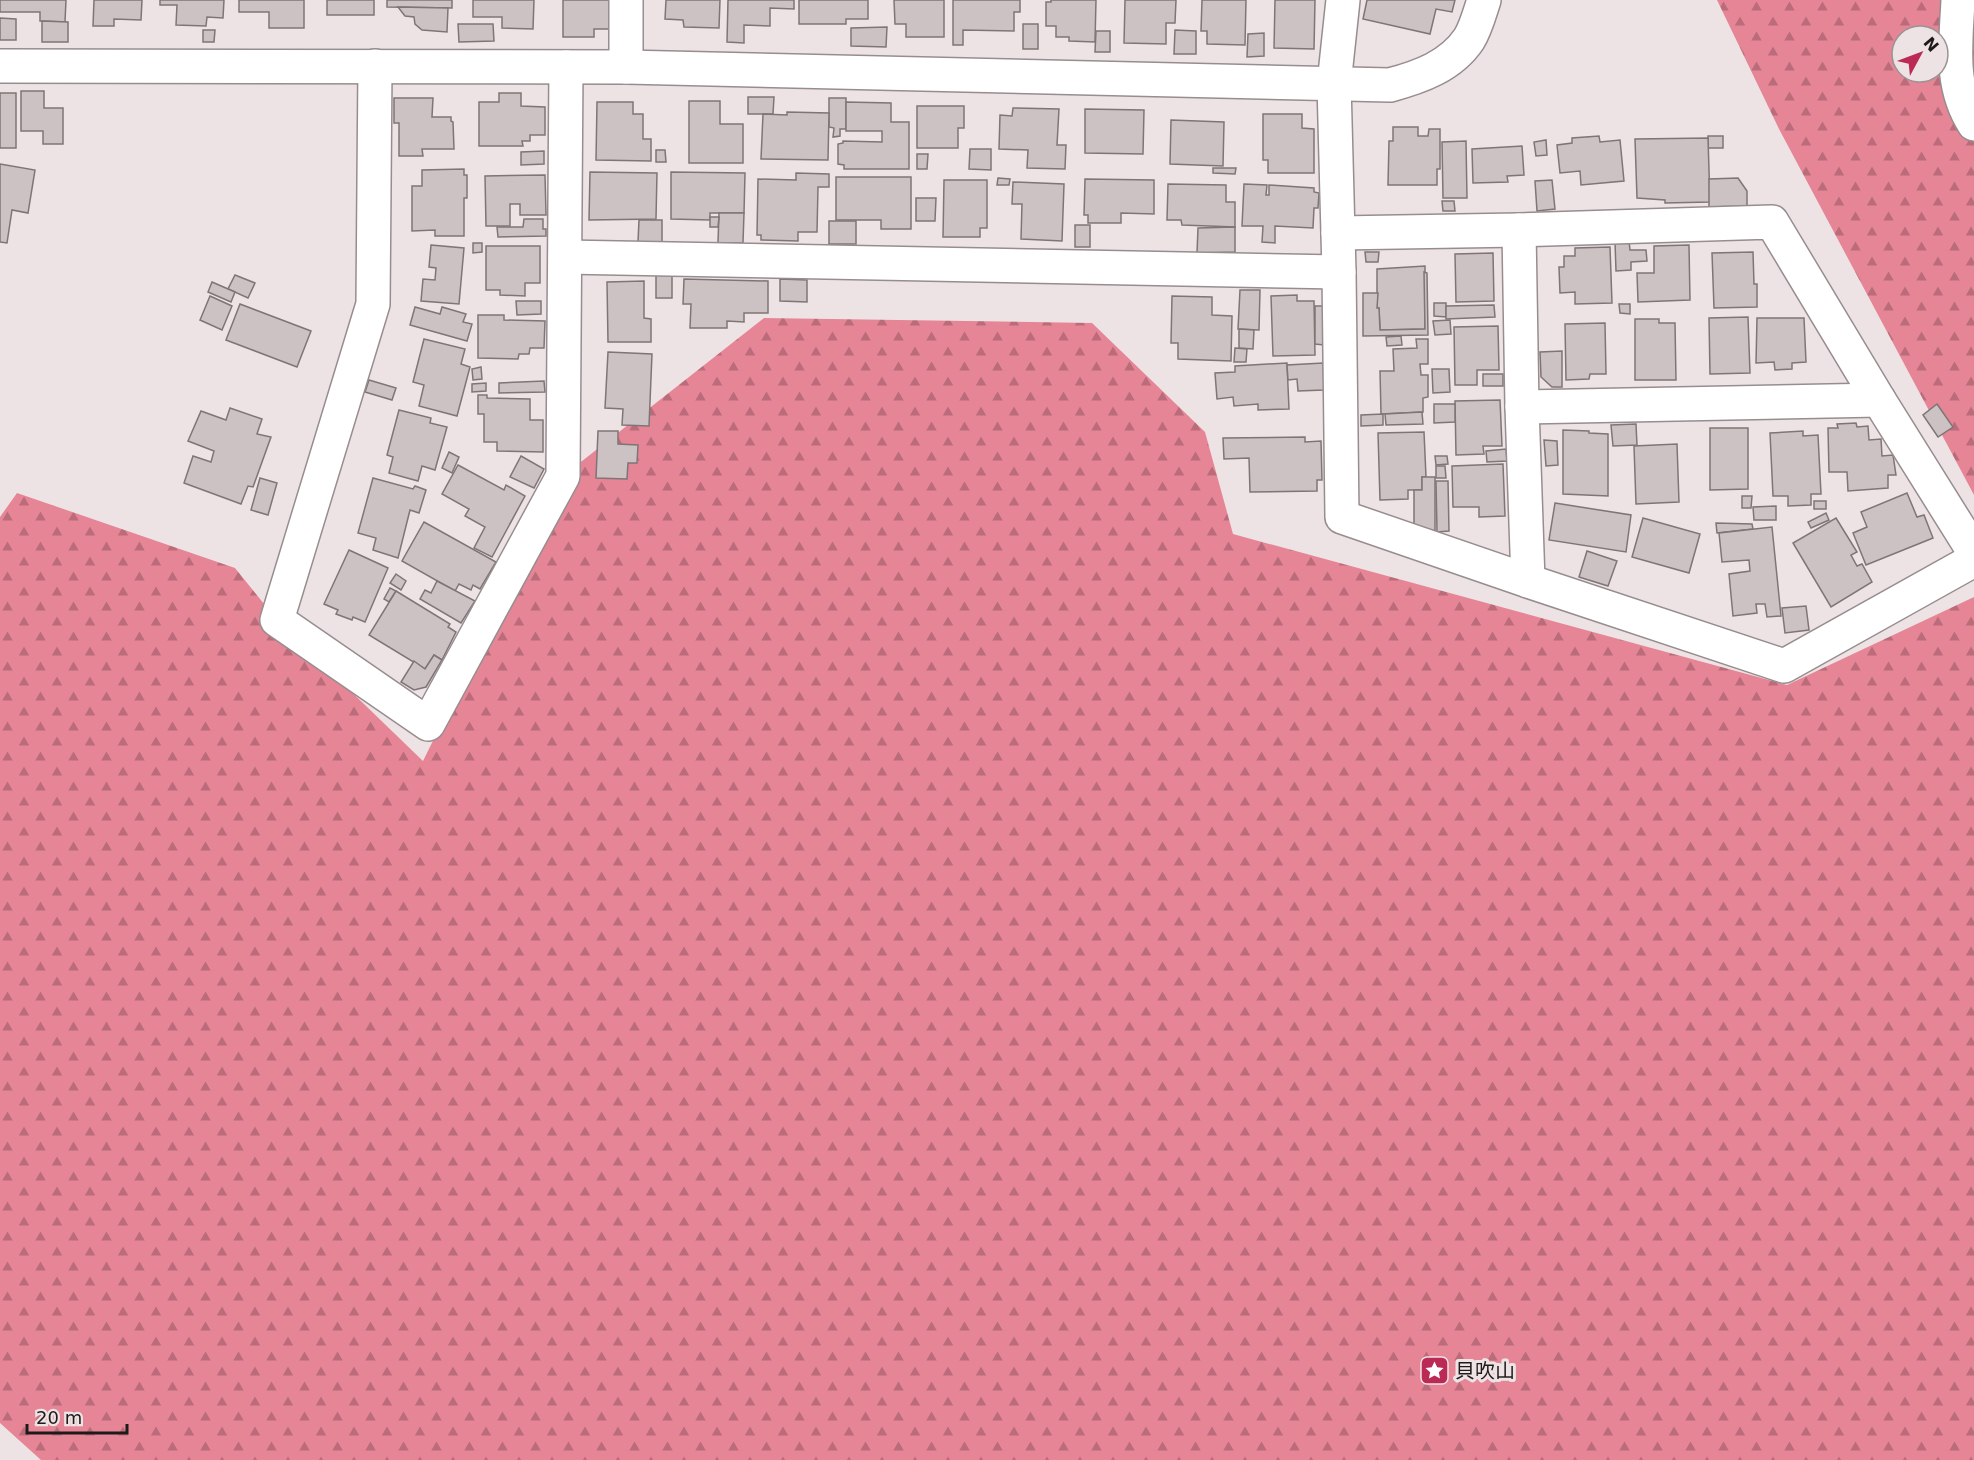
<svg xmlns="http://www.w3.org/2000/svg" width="1974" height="1460" viewBox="0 0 1974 1460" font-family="'DejaVu Sans','Noto Sans JP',sans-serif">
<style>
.forest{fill:url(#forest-firs);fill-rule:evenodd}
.building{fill:#ccc1c3;stroke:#7f7576;stroke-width:1.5}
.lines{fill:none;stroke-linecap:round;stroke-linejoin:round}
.minor-casing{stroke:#978d8f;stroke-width:36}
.minor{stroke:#fff;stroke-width:33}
.labels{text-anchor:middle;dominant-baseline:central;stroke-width:6;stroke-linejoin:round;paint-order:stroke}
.poi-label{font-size:20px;fill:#1e1a1a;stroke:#eee3e4;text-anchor:start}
</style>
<defs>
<pattern id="forest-firs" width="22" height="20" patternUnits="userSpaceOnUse" patternTransform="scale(1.5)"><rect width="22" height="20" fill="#e68596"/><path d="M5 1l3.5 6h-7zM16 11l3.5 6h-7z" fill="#ba6c7a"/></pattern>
</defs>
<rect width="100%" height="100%" fill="#eee3e4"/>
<g class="forest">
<path d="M1717,0H1974V495L1779,129ZM1902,36H1938V72H1902Z"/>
<polygon points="764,318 1092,323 1205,432 1233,534 1787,685 1974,597 1974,1460 41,1460 0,1423 0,517 17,493 235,568 277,620 423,761 563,476"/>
</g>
<g class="building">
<polygon points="0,0 66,0 65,22 40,21 40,12 0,12"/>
<polygon points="94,0 142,0 141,20 114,19 114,26 93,26"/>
<polygon points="160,0 224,0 223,18 207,17 206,26 176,25 177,5 160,5"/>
<polygon points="239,0 304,0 304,28 269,28 269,12 239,12"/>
<rect x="327" y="0" width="47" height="15"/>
<polygon points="387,0 452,0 452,8 387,7"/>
<polygon points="473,0 534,0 533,29 502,28 502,17 473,17"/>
<polygon points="563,0 610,0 610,29 594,29 594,37 563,37"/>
<polygon points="666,0 720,0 719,28 684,27 683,20 665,19"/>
<polygon points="728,0 794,0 794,9 770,8 770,26 744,25 744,43 727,42"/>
<polygon points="799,0 868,0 868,19 846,19 846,24 799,24"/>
<polygon points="894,0 944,0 944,37 906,37 906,24 895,24"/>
<polygon points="953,0 1020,0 1020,12 1014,12 1014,31 963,30 963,45 953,45"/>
<polygon points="1051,0 1096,0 1095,42 1069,41 1069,37 1056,37 1056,26 1046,26 1046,2 1051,2"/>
<polygon points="1125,0 1176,0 1175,23 1166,23 1166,44 1124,43"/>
<polygon points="1202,0 1246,0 1245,45 1207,44 1207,31 1201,31"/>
<polygon points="1275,0 1315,0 1314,49 1274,48"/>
<polygon points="1367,0 1455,0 1452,12 1436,9 1430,34 1363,19"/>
<polygon points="398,7 448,8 447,32 422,30 415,24 414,17 405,16"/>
<polygon points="0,18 16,19 16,40 0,40"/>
<polygon points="42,21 68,22 68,42 42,42"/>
<polygon points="458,24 493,24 494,41 459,42"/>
<rect x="1023" y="24" width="15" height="25"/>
<polygon points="887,27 886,47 851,46 851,28"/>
<polygon points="203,30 215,30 214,42 203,42"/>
<polygon points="1175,30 1196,31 1196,54 1174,54"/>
<polygon points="1096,31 1110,31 1110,52 1095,52"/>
<polygon points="1264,33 1264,56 1247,57 1248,34"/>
<polygon points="21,91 44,91 44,108 63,108 63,144 43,144 43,131 21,131"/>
<rect x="0" y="93" width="16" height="55"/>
<polygon points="499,93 521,93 521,106 545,107 545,135 530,135 530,141 522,141 523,146 479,146 479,102 499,102"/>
<polygon points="748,97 774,97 773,114 748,114"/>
<polygon points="394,98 433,98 432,117 451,117 451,121 453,122 454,149 422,149 423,156 399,156 399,123 394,123"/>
<polygon points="829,98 846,98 846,129 840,129 840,136 833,137 834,128 829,127"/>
<polygon points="689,101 720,101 720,124 743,124 743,163 689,163"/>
<polygon points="597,102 633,102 633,114 643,114 643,139 651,139 651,161 596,160"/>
<polygon points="846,102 891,103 891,122 909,122 909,169 844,169 844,165 838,164 838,144 843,143 843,141 882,142 882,131 846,131"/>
<polygon points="917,106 964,106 964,128 958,128 958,148 917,148"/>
<polygon points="1013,108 1059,109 1057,145 1066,145 1065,169 1027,168 1028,150 999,149 1000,115 1012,116"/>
<polygon points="1085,109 1144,110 1143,154 1085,153"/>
<polygon points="787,112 829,113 828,160 761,159 763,114 787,115"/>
<polygon points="1263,114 1302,114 1302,128 1314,129 1314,173 1268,173 1268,160 1263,160"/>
<polygon points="1171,120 1224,122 1223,166 1170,164"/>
<polygon points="1393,127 1418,127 1418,136 1428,136 1429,129 1440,129 1440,169 1437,169 1437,185 1388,185 1389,141 1393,141"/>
<polygon points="1599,136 1600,142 1620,140 1624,181 1581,185 1580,171 1560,173 1557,145 1572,143 1572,138"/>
<rect x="1708" y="136" width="15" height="12"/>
<polygon points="1708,138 1710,202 1665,203 1665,200 1637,198 1635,139"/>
<polygon points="1546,140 1547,155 1536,156 1534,142"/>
<polygon points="1466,141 1467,198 1443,198 1442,142"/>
<polygon points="1522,146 1524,175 1507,176 1508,182 1473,183 1472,149"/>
<polygon points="970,149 991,149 991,170 969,169"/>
<polygon points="656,150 665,150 666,162 656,162"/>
<polygon points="544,151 544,164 521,165 521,152"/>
<polygon points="917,154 928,154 927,169 917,169"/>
<polygon points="0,164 35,170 28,213 12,210 7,243 0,242"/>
<polygon points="1213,168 1236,168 1235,174 1213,173"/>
<polygon points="464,169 464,175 467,175 467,198 464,198 464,236 435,236 435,230 412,231 412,186 422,186 422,170"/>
<polygon points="590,172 657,173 656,219 589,220"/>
<polygon points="671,172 745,173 744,213 710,213 710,220 671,219"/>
<polygon points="796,173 829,174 829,187 818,187 817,232 798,232 798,241 761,240 761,235 757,235 758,179 796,180"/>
<polygon points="545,175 546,215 520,215 520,204 510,204 510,226 486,226 485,176"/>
<polygon points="836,177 911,177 911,229 881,229 881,220 836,220"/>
<polygon points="998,178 1010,179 1009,185 997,185"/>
<polygon points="1738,178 1747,191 1747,206 1709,207 1709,179"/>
<polygon points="1085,179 1154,180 1154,214 1121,213 1121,223 1088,223 1088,215 1084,215"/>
<polygon points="944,180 987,180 987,228 980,228 980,237 943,237"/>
<polygon points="1552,180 1555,209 1537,211 1535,181"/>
<polygon points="1013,182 1064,184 1062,241 1021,239 1022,204 1012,204"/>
<polygon points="1168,184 1226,185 1226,202 1235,202 1235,227 1182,225 1181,220 1167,220"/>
<polygon points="1244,184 1267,185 1266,195 1269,195 1269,185 1314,188 1314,192 1319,193 1318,208 1314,208 1313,228 1275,226 1275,243 1262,242 1263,226 1242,226"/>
<polygon points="916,198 936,198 935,221 916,221"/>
<polygon points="1442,201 1454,201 1455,211 1443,211"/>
<polygon points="719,213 744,213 743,243 718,243"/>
<polygon points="710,217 719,217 718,227 710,227"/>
<polygon points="524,219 543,219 543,229 546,229 546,236 498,237 497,227 523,227"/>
<polygon points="639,220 662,220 662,242 638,242"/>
<rect x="829" y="221" width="27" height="23"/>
<rect x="1075" y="225" width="15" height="22"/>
<polygon points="1235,227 1235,252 1197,253 1198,228"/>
<polygon points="1629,241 1630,250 1646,250 1647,261 1631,262 1631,270 1616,271 1615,242"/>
<polygon points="473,243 482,243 482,252 473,253"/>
<polygon points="431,245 464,248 459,304 421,301 423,279 435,280 436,268 429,267"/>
<polygon points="1689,245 1690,300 1638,302 1637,273 1654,273 1654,246"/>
<polygon points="486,246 540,246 540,283 525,283 525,296 500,295 500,290 486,290"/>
<polygon points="1610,247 1612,303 1575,304 1575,292 1560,293 1559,267 1564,267 1564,256 1575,256 1575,248"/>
<polygon points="1365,252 1379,252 1378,262 1366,262"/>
<polygon points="1753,252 1754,284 1757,284 1757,307 1714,308 1712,253"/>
<polygon points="1493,253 1494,301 1456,302 1455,254"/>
<polygon points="1425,266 1425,329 1380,330 1379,308 1377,308 1377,269"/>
<polygon points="1424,272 1427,273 1428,335 1363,336 1363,293 1378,293 1377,308 1379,308 1380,330 1425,329"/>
<polygon points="235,275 255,283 248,298 228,289"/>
<rect x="656" y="275" width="16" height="23"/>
<polygon points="684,279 768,281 768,313 744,313 744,322 727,321 727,328 690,328 691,304 683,304"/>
<polygon points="780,279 807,280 807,302 780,301"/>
<polygon points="644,281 644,318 651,319 651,342 608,342 607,282"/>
<polygon points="212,282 235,292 231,302 208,292"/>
<polygon points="1240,290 1260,290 1259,330 1238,329"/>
<polygon points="1297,295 1297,301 1314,301 1315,355 1273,356 1271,296"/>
<polygon points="210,296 232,306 222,330 200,320"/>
<polygon points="1172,296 1212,297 1212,315 1232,316 1231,361 1178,359 1178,343 1171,343"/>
<polygon points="516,301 541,301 541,314 517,315"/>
<polygon points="1434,303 1446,303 1446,317 1434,316"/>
<polygon points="240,304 311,331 297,367 226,340"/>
<polygon points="1619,304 1630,304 1630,314 1620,313"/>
<polygon points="1494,305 1495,317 1446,319 1446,306"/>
<polygon points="1315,306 1323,306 1324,345 1315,344"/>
<polygon points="415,307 440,314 442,307 466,314 463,322 472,324 467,341 410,325"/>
<polygon points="478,315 504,315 504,320 545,321 544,348 530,348 529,354 519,354 518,359 478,358"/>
<polygon points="1748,317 1750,373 1710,374 1709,318"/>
<polygon points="1757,318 1804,318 1806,362 1792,363 1792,369 1775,370 1774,362 1756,363"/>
<polygon points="1635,319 1659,319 1659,323 1675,323 1676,380 1635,380"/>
<polygon points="1450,320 1451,334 1435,335 1433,321"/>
<polygon points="1605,323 1606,374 1590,374 1589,379 1566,380 1565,324"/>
<polygon points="1498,326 1499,370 1477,370 1477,385 1455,385 1454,327"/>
<polygon points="1239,329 1254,330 1253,349 1239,348"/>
<polygon points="1401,336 1402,345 1387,346 1386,337"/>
<polygon points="424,339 465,349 461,364 470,367 457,416 419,406 424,385 413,382"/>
<polygon points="1416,339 1428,339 1428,364 1420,364 1421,375 1428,375 1428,397 1423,398 1423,412 1381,414 1380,371 1394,371 1393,349 1417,348"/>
<polygon points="1235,348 1247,349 1246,362 1234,362"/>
<polygon points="1562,351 1562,387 1552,387 1541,377 1540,352"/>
<polygon points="608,352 652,354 649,426 622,425 623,409 605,408"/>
<polygon points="1287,363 1289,409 1258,410 1258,404 1234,406 1233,397 1217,399 1215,373 1235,372 1235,366"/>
<polygon points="1323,363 1324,390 1298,391 1297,379 1288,380 1287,365"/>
<polygon points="481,367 482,379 473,380 472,369"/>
<polygon points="1432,369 1449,369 1450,392 1433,393"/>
<rect x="1483" y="374" width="20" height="12"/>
<polygon points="369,380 396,388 392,400 365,392"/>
<polygon points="544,381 545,392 499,393 499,383"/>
<polygon points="486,383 486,391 472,392 472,384"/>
<polygon points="478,395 487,395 487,398 530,399 530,420 543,420 543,452 497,451 497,442 484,442 484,414 478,414"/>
<polygon points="1500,400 1502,446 1483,446 1484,454 1456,455 1455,401"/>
<polygon points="1434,404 1455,404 1455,422 1434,423"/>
<polygon points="1937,404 1953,427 1938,437 1923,415"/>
<polygon points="230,408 262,419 257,434 271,437 253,487 248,486 241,504 184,483 193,456 211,462 214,451 188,441 201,411 226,420"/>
<polygon points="399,410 431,418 430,423 447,427 435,470 422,466 418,481 389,473 393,457 387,455"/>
<polygon points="1422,412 1423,424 1386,425 1385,414"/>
<polygon points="1383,414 1383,425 1361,426 1361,415"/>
<polygon points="1856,423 1857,427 1868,426 1869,440 1881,439 1882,456 1893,455 1896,475 1888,475 1888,488 1848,491 1847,472 1829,472 1828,428 1838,428 1837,424"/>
<polygon points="1636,424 1637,445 1613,446 1611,425"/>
<polygon points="1710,428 1748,428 1748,489 1710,490"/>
<polygon points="1563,430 1589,431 1589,433 1608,434 1608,496 1563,494"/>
<polygon points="598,431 618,431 618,444 638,445 637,463 628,463 627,479 596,478"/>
<polygon points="1803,431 1803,436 1818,435 1821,494 1811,494 1811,505 1788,506 1788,496 1773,496 1770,433"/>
<polygon points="1424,432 1426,477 1422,477 1422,490 1408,490 1408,499 1380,500 1378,433"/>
<polygon points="1305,437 1305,442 1321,441 1322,480 1317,480 1317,491 1250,492 1249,458 1224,459 1223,438"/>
<polygon points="1544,440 1557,441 1558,465 1546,466"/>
<polygon points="1677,444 1679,502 1636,504 1634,446"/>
<polygon points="1506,449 1507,461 1487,462 1486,451"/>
<polygon points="449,452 459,457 452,473 442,468"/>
<polygon points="521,456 544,469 534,488 510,477"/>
<polygon points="1435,456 1447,456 1448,464 1436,465"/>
<polygon points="1503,464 1505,516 1479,517 1479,507 1453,507 1452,466"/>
<polygon points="458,465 504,490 506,485 525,496 492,557 474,548 485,527 465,516 469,509 442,494"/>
<polygon points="1436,466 1445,466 1446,478 1436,478"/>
<polygon points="1422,477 1435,477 1435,531 1414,525 1414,490 1422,490"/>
<polygon points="260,478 277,483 268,515 251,510"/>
<polygon points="373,478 413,489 415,486 426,490 419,513 410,510 398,558 373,550 376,538 358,533"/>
<polygon points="1436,481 1448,481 1449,531 1437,532"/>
<polygon points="1907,493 1917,517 1924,515 1933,538 1866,565 1853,533 1867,527 1861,512"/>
<polygon points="1742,496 1752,496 1751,508 1742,508"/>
<rect x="1814" y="501" width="12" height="8"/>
<polygon points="1555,503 1631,515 1626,552 1549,540"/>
<polygon points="1776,506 1776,520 1754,520 1753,507"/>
<polygon points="1826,513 1829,520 1811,528 1808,522"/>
<polygon points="1643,518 1700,534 1689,573 1632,557"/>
<polygon points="1836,518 1857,552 1851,555 1857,566 1862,564 1872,582 1831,607 1793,543"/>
<polygon points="424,522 496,562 480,589 473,585 471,590 459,584 455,591 402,561"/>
<polygon points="1716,523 1752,524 1753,529 1717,533"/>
<polygon points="1772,527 1781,616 1767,617 1765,604 1756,604 1757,613 1733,616 1729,574 1750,571 1749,560 1722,562 1719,533"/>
<polygon points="349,550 388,568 365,622 353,617 352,620 336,614 338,610 324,604"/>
<polygon points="1587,551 1617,561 1608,586 1579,577"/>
<polygon points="396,574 406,581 401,590 390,583"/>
<polygon points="437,581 475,601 461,623 420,599 425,590 431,593"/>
<polygon points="390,588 396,591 389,602 384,599"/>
<polygon points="396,591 450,624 448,627 456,632 442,660 434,655 425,669 369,635"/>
<polygon points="1806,606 1809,630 1785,633 1782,608"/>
<polygon points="434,655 442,660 426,687 414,690 401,682 414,661 425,669"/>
</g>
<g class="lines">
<defs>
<g id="minor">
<polyline points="626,0 626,67"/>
<polyline points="1343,0 1334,84 1339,272 1342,517 1528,581 1784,666 1974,560"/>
<path d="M1958,0C1956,44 1949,85 1974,124"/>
<path d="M0,66L626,67L1390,85C1420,77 1451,66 1469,39C1476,28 1480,12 1484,0"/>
<polyline points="375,66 373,304 277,620 428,724 563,476 566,67"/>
<polyline points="1519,230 1522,407 1528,581"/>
<polyline points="1338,233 1519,230 1772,222 1879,400 1974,552"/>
<polyline points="565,257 1339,272"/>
<polyline points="1522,407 1879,400"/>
</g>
</defs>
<use href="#minor" class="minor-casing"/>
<use href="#minor" class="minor"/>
</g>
<defs>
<symbol id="sight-square" viewBox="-11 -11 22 22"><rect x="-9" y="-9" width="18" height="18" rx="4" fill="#ba2a54" stroke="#eee3e4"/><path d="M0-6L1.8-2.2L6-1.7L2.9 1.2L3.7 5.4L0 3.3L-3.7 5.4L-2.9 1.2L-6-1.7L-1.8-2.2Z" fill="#fff"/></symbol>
</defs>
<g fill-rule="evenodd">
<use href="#sight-square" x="1418" y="1354" width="33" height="33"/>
</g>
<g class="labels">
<g class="poi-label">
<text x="1455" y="1371">貝吹山</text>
</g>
</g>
<g transform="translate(1920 54) rotate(49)"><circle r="28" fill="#eee3e4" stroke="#9b9393" stroke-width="1.5"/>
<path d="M0-4.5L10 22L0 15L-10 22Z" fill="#ba2a54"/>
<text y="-9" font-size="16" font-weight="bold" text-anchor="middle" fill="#1e1a1a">N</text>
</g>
<path d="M27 1424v9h100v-9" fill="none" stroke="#1e1a1a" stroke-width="3"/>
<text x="36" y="1424" font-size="18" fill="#1e1a1a" stroke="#eee3e4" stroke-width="4.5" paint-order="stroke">20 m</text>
</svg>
